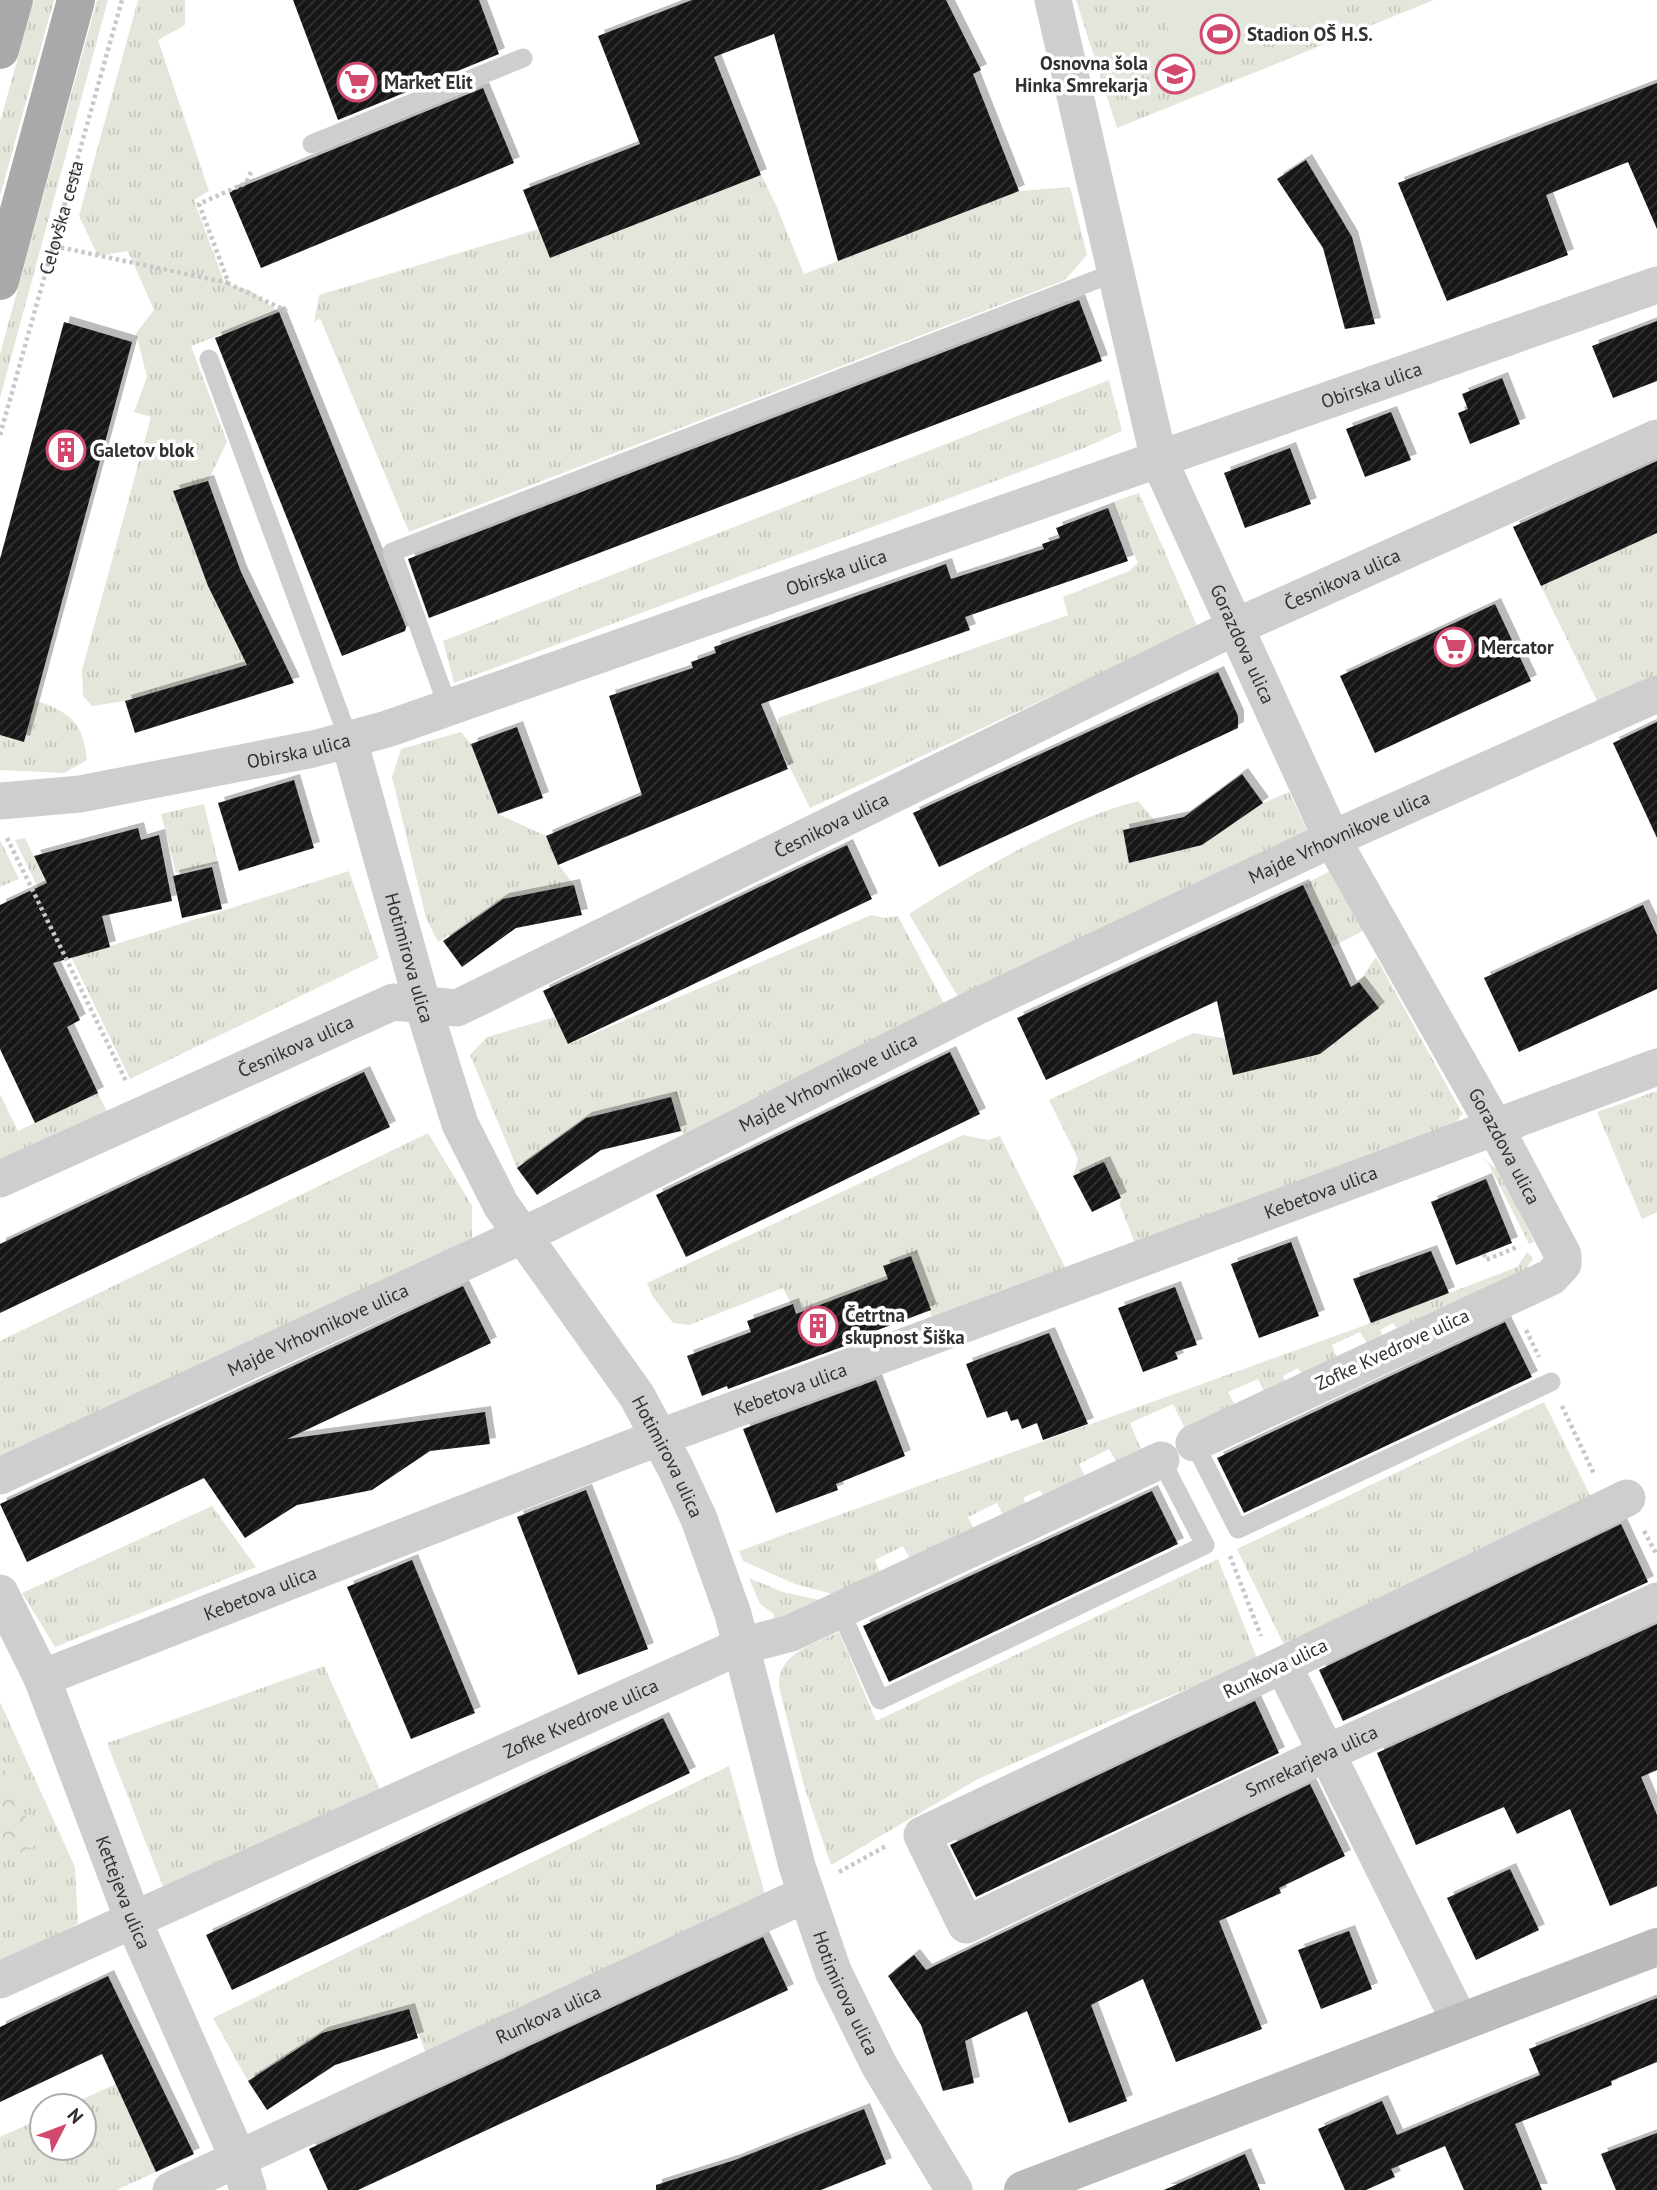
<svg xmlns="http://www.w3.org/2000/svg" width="1657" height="2190" viewBox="0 0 1657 2190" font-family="'PT Sans',sans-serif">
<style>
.grass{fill:url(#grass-tufts)}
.park{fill:url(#park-crowns)}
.pitch{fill:#e3e7db}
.building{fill:url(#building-hatch);filter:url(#shadow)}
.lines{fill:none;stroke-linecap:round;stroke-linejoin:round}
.path{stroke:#c8c8c8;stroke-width:4.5;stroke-dasharray:3.5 3.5;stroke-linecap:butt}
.lane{stroke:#cecece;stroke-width:19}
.street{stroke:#cecece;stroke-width:37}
.secondary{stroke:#bbb;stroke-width:38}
.primary{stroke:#a9a9a9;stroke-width:38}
.labels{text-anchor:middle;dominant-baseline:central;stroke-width:7;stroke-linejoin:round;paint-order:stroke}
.poi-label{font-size:19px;font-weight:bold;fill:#313131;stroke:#fff;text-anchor:start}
.street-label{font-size:19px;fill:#313131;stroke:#fff}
</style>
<defs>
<pattern id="grass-tufts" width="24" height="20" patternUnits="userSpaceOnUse" patternTransform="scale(1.75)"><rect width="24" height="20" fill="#e3e7db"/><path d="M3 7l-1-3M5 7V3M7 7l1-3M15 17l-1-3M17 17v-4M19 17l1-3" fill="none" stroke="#c3c7bc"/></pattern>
<pattern id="park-crowns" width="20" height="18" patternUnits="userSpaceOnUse" patternTransform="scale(1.75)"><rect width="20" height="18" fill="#e3e7db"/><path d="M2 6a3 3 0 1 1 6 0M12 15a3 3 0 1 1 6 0" fill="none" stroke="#c3c7bc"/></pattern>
<pattern id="building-hatch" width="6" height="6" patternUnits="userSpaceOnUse" patternTransform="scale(1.75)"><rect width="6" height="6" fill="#181818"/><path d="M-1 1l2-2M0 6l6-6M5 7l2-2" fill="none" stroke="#313131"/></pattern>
<filter id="shadow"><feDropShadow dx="6" dy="-6" stdDeviation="0" flood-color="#0004"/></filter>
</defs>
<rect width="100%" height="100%" fill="#fff"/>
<g class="grass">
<polygon points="34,0 54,0 0,196 0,122"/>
<polygon points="97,0 108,0 0,398 0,354"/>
<polygon points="138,0 185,0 185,25 158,40 209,191 194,200 225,284 250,290 279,312 191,346 227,442 208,481 173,492 247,665 125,701 92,706 83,696 82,670 151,417 134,412 147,377 136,333 154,310 128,251 98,256 79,216"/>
<polygon points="1076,0 1157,0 1183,67 1358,0 1434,0 1117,128"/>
<polygon points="761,175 776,205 804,274 1019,191 1070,187 1087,255 1065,280 409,532 320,318 314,323 319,295 539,229 550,258"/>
<polygon points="1109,380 1122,431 1084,448 454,683 443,641"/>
<polygon points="1139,493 1198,628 810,808 776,740 778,718 1068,615 1063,597 1129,571 1138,563 1113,502"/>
<polygon points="1657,533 1657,678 1599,705 1541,586"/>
<path d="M35,700C71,713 83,722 87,760L64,773L0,770V735L24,742Z"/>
<polygon points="461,732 471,744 498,814 546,836 558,864 574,885 503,899 438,942 426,918 392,777 401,749"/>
<path d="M1289,792L1308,832L960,1000L909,914C974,872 1064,820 1138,801L1157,823L1123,831L1130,863L1202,845L1263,803Z"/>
<polygon points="204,804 218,863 176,873 161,814"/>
<polygon points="25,838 81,955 349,871 379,958 130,1079 15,840"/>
<polygon points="0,840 19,879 0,887"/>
<polygon points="1330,871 1365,930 1332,947 1303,885"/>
<polygon points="871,915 885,918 898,916 946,1007 687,1137 681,1131 671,1097 586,1118 517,1168 470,1055 487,1037 555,1017 569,1044"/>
<polygon points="1376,957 1462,1113 1456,1124 1136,1246 1120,1205 1121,1198 1104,1162 1073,1176 1078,1159 1049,1100 1193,1033 1320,1054 1379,1008 1359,982"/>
<polygon points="1657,1091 1657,1212 1642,1219 1597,1112"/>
<polygon points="98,1093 108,1114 0,1164 0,1094 18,1131"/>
<polygon points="428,1133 472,1206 472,1260 0,1476 0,1341"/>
<polygon points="963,1135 988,1140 1000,1136 1066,1269 933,1321 911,1256 883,1266 888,1279 796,1314 783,1288 689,1325 673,1323 653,1297 647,1283"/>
<polygon points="1482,1157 1501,1173 1534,1242 1529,1244 1488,1163"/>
<polygon points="1527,1252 1533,1258 1527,1268 1398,1331 1393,1323 1380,1330 1383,1337 1368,1345 1360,1332 1332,1345 1338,1360 1303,1376 1298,1368 1283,1376 1286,1384 1265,1394 1258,1379 1228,1392 1236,1407 1186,1431 1173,1404 1130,1423 1142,1452 1117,1463 1109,1449 1079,1464 1086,1478 1044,1498 1040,1490 1023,1498 1027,1506 1004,1517 997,1503 968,1517 975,1531 911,1561 903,1546 875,1560 881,1575 836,1595 795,1584 743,1561 739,1551 1371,1323 1517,1267"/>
<polygon points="1544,1402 1593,1501 1285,1647 1237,1549"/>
<polygon points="212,1506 256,1567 55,1647 22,1593"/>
<path d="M1218,1559L1258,1661L1137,1709L978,1779L831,1865L804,1786L779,1687C777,1653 813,1645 839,1632L876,1721Z"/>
<polygon points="749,1578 783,1592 824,1601 774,1621 774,1614 760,1604"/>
<polygon points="324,1666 383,1796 167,1897 107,1743"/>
<polygon points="0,1702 75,1867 78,1923 0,1972"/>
<polygon points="729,1766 766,1898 428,2059 409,2009 322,2033 248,2081 213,2018"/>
<polygon points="116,2084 156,2172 117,2190 0,2190 0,2137 42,2118 42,2148 84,2148 84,2106 67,2106"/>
</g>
<polygon class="park" points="0,1759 38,1844 0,1862"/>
<polygon class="pitch" points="1157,0 1358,0 1183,68"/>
<g class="building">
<polygon points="293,0 479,0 499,54 338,120"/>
<polygon points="692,0 946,0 981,70 973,74 1019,191 838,261 774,34 714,57 761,175 550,258 523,190 640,144 598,36"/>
<polygon points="1657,83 1657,229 1628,162 1546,195 1568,255 1447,301 1398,183"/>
<polygon points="483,88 514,163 261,268 229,192"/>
<polygon points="1306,160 1352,237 1375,324 1345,329 1323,248 1277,179"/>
<polygon points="1079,300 1102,361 429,618 408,559"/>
<polygon points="279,312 406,627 405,631 342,656 215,338"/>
<polygon points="1657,321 1657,381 1613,398 1592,346"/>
<polygon points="64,322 132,342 24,742 0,735 0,559"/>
<polygon points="1502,378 1520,424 1470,444 1458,413 1468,409 1462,394"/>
<polygon points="1391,412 1411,460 1365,477 1346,429"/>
<polygon points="1290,448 1311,504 1245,528 1224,473"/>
<polygon points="1657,461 1657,533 1541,586 1513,527"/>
<polygon points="208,481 241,572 294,683 135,733 125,701 247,665 208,586 173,491"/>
<polygon points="1108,508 1128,561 965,617 970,630 761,704 788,769 558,865 546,836 642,795 609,696 693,668 691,662 716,653 714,647 946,564 951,579 1044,549 1042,544 1060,538 1056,528"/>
<polygon points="1495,604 1531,681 1375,753 1340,676"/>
<polygon points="1218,672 1238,716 1238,728 939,867 913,813"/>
<polygon points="1657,722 1657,838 1613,743"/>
<polygon points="517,727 543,798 498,814 471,744"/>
<polygon points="1242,774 1263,803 1202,845 1129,863 1123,830 1184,817"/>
<polygon points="294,780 314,848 239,871 218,803"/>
<polygon points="138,828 141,840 159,835 172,901 102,916 110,947 53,963 80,1020 67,1027 98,1093 35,1123 0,1049 0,905 47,883 34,856"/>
<polygon points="847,845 872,899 568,1044 543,991"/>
<polygon points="212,867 222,909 182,918 173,876"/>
<polygon points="574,885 582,915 516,928 462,967 443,941 503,899"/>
<polygon points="1303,885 1351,987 1359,982 1379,1008 1320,1054 1233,1075 1217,1001 1046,1080 1017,1018"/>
<polygon points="1643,905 1657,935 1657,989 1519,1052 1484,978"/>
<polygon points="950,1052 980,1114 686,1257 656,1195"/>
<polygon points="364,1072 390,1127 0,1313 0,1244"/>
<polygon points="671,1097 681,1131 601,1150 537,1195 517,1168 586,1118"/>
<polygon points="1104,1162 1121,1198 1092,1212 1073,1176"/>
<polygon points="1486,1179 1512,1243 1456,1265 1431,1202"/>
<polygon points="1291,1242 1319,1316 1259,1338 1231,1264"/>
<polygon points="1431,1251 1449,1293 1371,1323 1353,1279"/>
<polygon points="911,1256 931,1310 859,1337 861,1340 728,1389 727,1386 702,1396 687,1356 751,1332 747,1321 793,1304 796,1314 888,1279 883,1266"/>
<polygon points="463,1286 491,1343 287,1439 485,1412 490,1444 430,1451 372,1490 297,1505 245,1538 204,1478 27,1562 0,1504"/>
<polygon points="1175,1287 1197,1345 1175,1352 1178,1359 1143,1372 1118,1308"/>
<polygon points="1505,1322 1532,1377 1244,1513 1217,1458"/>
<polygon points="1049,1333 1088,1424 1043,1440 1037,1423 1022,1429 1018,1419 1011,1421 1007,1411 987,1418 966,1364"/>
<polygon points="876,1380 905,1456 836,1484 838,1490 776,1513 743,1429"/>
<polygon points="586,1490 648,1649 578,1675 517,1517"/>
<polygon points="1152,1491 1178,1544 889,1682 863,1626"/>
<polygon points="1621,1524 1648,1582 1343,1721 1319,1670"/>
<polygon points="412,1560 475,1713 411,1739 347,1587"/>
<polygon points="1657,1624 1657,1770 1641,1777 1657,1815 1657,1886 1610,1906 1570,1809 1517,1834 1504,1807 1416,1845 1377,1753"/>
<polygon points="1255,1701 1279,1753 976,1897 950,1845"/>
<polygon points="663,1718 690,1773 232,1990 206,1935"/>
<polygon points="1310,1784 1345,1856 1279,1888 1281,1893 1219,1921 1262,2029 1176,2062 1143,1979 1091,2005 1127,2101 1069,2123 1027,2011 965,2041 974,2083 943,2091 921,2025 888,1976 914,1955 926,1970"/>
<polygon points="1510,1869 1539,1930 1476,1960 1447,1898"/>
<polygon points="1349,1931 1372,1989 1321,2009 1298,1950"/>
<polygon points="763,1937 788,1990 358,2190 328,2190 309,2149"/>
<polygon points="108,1976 194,2154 156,2172 102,2054 0,2102 0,2027"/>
<polygon points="1657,1998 1657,2062 1611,2081 1612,2085 1515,2124 1542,2190 1464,2190 1445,2146 1391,2169 1395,2177 1366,2190 1345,2190 1318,2129 1382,2101 1397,2135 1540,2075 1529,2049"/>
<polygon points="409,2009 418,2038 335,2065 267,2110 248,2081 322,2033"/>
<polygon points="864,2109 886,2164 821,2190 656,2190 656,2185 735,2160"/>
<polygon points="1657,2133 1657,2190 1616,2190 1601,2154"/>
<polygon points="1245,2154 1260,2190 1164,2190"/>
</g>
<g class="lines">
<g class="path">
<polyline points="251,172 246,183 199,204 229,284 287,311"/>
<polyline points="54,246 229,283"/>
<path id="s1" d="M0,435L122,0"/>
<polyline points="7,838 126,1081"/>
<polyline points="1484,1254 1486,1260 1517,1247"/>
<polyline points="1526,1330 1539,1357"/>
<polyline points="1562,1406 1594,1474"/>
<polyline points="1644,1531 1657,1555"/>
<polyline points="1230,1556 1261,1636"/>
<polyline points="839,1872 886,1846"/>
</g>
<g class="lane">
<polyline points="312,144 523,58"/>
<polyline points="209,359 349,740"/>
<polyline points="448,707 392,552 1116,272"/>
<polyline points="1194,1443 1238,1529 1551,1382"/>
<polyline points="840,1610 880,1700 1205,1545 1161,1460"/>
</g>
<g class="street">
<path id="s2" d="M1053,0L1159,460L1332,839L1494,1125L1563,1255V1264L1551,1277L1194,1443"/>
<path id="s3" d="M349,740L423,1006L460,1124L501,1205L637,1396L676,1469L699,1519L733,1614L797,1866L833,1971L879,2065L954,2190"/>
<path id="s4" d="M0,801L80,794L313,749L387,729L1657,285"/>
<path id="s5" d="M0,1179L393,1002L457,1008L1233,628L1657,438"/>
<path id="s6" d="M0,1476L549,1223L978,1006L1332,839L1657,694"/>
<path id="s7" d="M1627,1498L1274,1669L922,1835L966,1925L1327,1753L1657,1601"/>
<path id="s8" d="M0,1593L42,1678L134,1922L238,2158L248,2190"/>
<polyline points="1283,1665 1460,2022"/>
<path id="s9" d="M42,1678L631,1448L1657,1067"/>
<path id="s10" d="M0,1980L741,1646L791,1633L840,1610L1161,1460"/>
<path id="s11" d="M171,2190L806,1894"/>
</g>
<polyline class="secondary" points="1023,2190 1657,1947"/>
<g class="primary">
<polyline points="0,50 14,0"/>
<polyline points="0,281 76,0"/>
</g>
</g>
<defs>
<symbol id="stadium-ring" viewBox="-11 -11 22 22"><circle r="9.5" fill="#fff" stroke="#d14a6e" stroke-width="1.5"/><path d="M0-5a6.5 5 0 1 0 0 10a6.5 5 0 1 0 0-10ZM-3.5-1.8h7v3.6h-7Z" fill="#d14a6e"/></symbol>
<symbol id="school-ring" viewBox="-11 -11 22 22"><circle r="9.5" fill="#fff" stroke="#d14a6e" stroke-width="1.5"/><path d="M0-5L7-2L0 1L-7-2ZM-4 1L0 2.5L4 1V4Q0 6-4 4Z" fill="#d14a6e"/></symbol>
<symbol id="supermarket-ring" viewBox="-11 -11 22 22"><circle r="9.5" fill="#fff" stroke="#d14a6e" stroke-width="1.5"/><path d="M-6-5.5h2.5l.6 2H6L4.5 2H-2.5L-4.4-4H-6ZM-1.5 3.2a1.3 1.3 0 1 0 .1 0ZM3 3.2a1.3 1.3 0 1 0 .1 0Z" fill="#d14a6e"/></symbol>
<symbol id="building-ring" viewBox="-11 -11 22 22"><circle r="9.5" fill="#fff" stroke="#d14a6e" stroke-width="1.5"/><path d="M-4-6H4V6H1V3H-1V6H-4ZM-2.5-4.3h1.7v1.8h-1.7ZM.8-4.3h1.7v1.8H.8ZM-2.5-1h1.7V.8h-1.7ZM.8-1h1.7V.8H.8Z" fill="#d14a6e"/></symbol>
</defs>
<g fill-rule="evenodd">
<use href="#stadium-ring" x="1198" y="12" width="44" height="44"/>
<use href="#school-ring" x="1153" y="52" width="44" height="44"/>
<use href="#supermarket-ring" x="335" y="60" width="44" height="44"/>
<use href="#building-ring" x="44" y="428" width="44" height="44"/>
<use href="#supermarket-ring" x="1432" y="625" width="44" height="44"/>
<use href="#building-ring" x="796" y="1304" width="44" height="44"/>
</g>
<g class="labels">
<g class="poi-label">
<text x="1247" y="34">Stadion OŠ H.S.</text>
<text x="1148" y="63" text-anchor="end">Osnovna šola<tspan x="1148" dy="22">Hinka Smrekarja</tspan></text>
<text x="384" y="82">Market Elit</text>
<text x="93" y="450">Galetov blok</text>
<text x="1481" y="647">Mercator</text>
<text x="845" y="1315">Četrtna<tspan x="845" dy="22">skupnost Šiška</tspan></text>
</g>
<g class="street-label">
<text stroke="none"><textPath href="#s1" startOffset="226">Celovška cesta</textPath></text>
<text stroke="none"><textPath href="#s4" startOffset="1437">Obirska ulica</textPath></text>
<text stroke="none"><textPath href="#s4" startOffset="870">Obirska ulica</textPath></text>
<text stroke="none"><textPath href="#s5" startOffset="1479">Česnikova ulica</textPath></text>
<text stroke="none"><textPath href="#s2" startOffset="674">Gorazdova ulica</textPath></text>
<text stroke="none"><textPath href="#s4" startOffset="303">Obirska ulica</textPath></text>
<text stroke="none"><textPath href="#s5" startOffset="912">Česnikova ulica</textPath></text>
<text stroke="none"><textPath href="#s6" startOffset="1484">Majde Vrhovnikove ulica</textPath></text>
<text stroke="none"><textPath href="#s3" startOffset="226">Hotimirova ulica</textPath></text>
<text stroke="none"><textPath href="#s5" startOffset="324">Česnikova ulica</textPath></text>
<text stroke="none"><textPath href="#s6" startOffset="917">Majde Vrhovnikove ulica</textPath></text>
<text stroke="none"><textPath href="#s2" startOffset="1241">Gorazdova ulica</textPath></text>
<text stroke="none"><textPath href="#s9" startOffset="1368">Kebetova ulica</textPath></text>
<text stroke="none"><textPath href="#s6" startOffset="350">Majde Vrhovnikove ulica</textPath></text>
<text transform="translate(1392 1349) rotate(-25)">Zofke Kvedrove ulica</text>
<text stroke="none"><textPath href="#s9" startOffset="802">Kebetova ulica</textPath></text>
<text stroke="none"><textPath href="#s3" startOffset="793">Hotimirova ulica</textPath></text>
<text stroke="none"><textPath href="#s9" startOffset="234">Kebetova ulica</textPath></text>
<text transform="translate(1275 1668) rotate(-26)">Runkova ulica</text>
<text stroke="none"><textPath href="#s10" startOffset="637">Zofke Kvedrove ulica</textPath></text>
<text stroke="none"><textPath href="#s7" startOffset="1264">Smrekarjeva ulica</textPath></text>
<text stroke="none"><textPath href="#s8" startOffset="324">Kettejeva ulica</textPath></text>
<text stroke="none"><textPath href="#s3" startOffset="1360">Hotimirova ulica</textPath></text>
<text stroke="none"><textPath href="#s11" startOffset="416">Runkova ulica</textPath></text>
</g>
</g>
<g transform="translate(63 2127) rotate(48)"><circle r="33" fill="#ffffff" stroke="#adadad" stroke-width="2"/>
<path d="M0-5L12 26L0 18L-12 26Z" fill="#d14a6e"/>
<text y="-10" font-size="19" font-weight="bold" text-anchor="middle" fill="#313131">N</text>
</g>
</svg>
